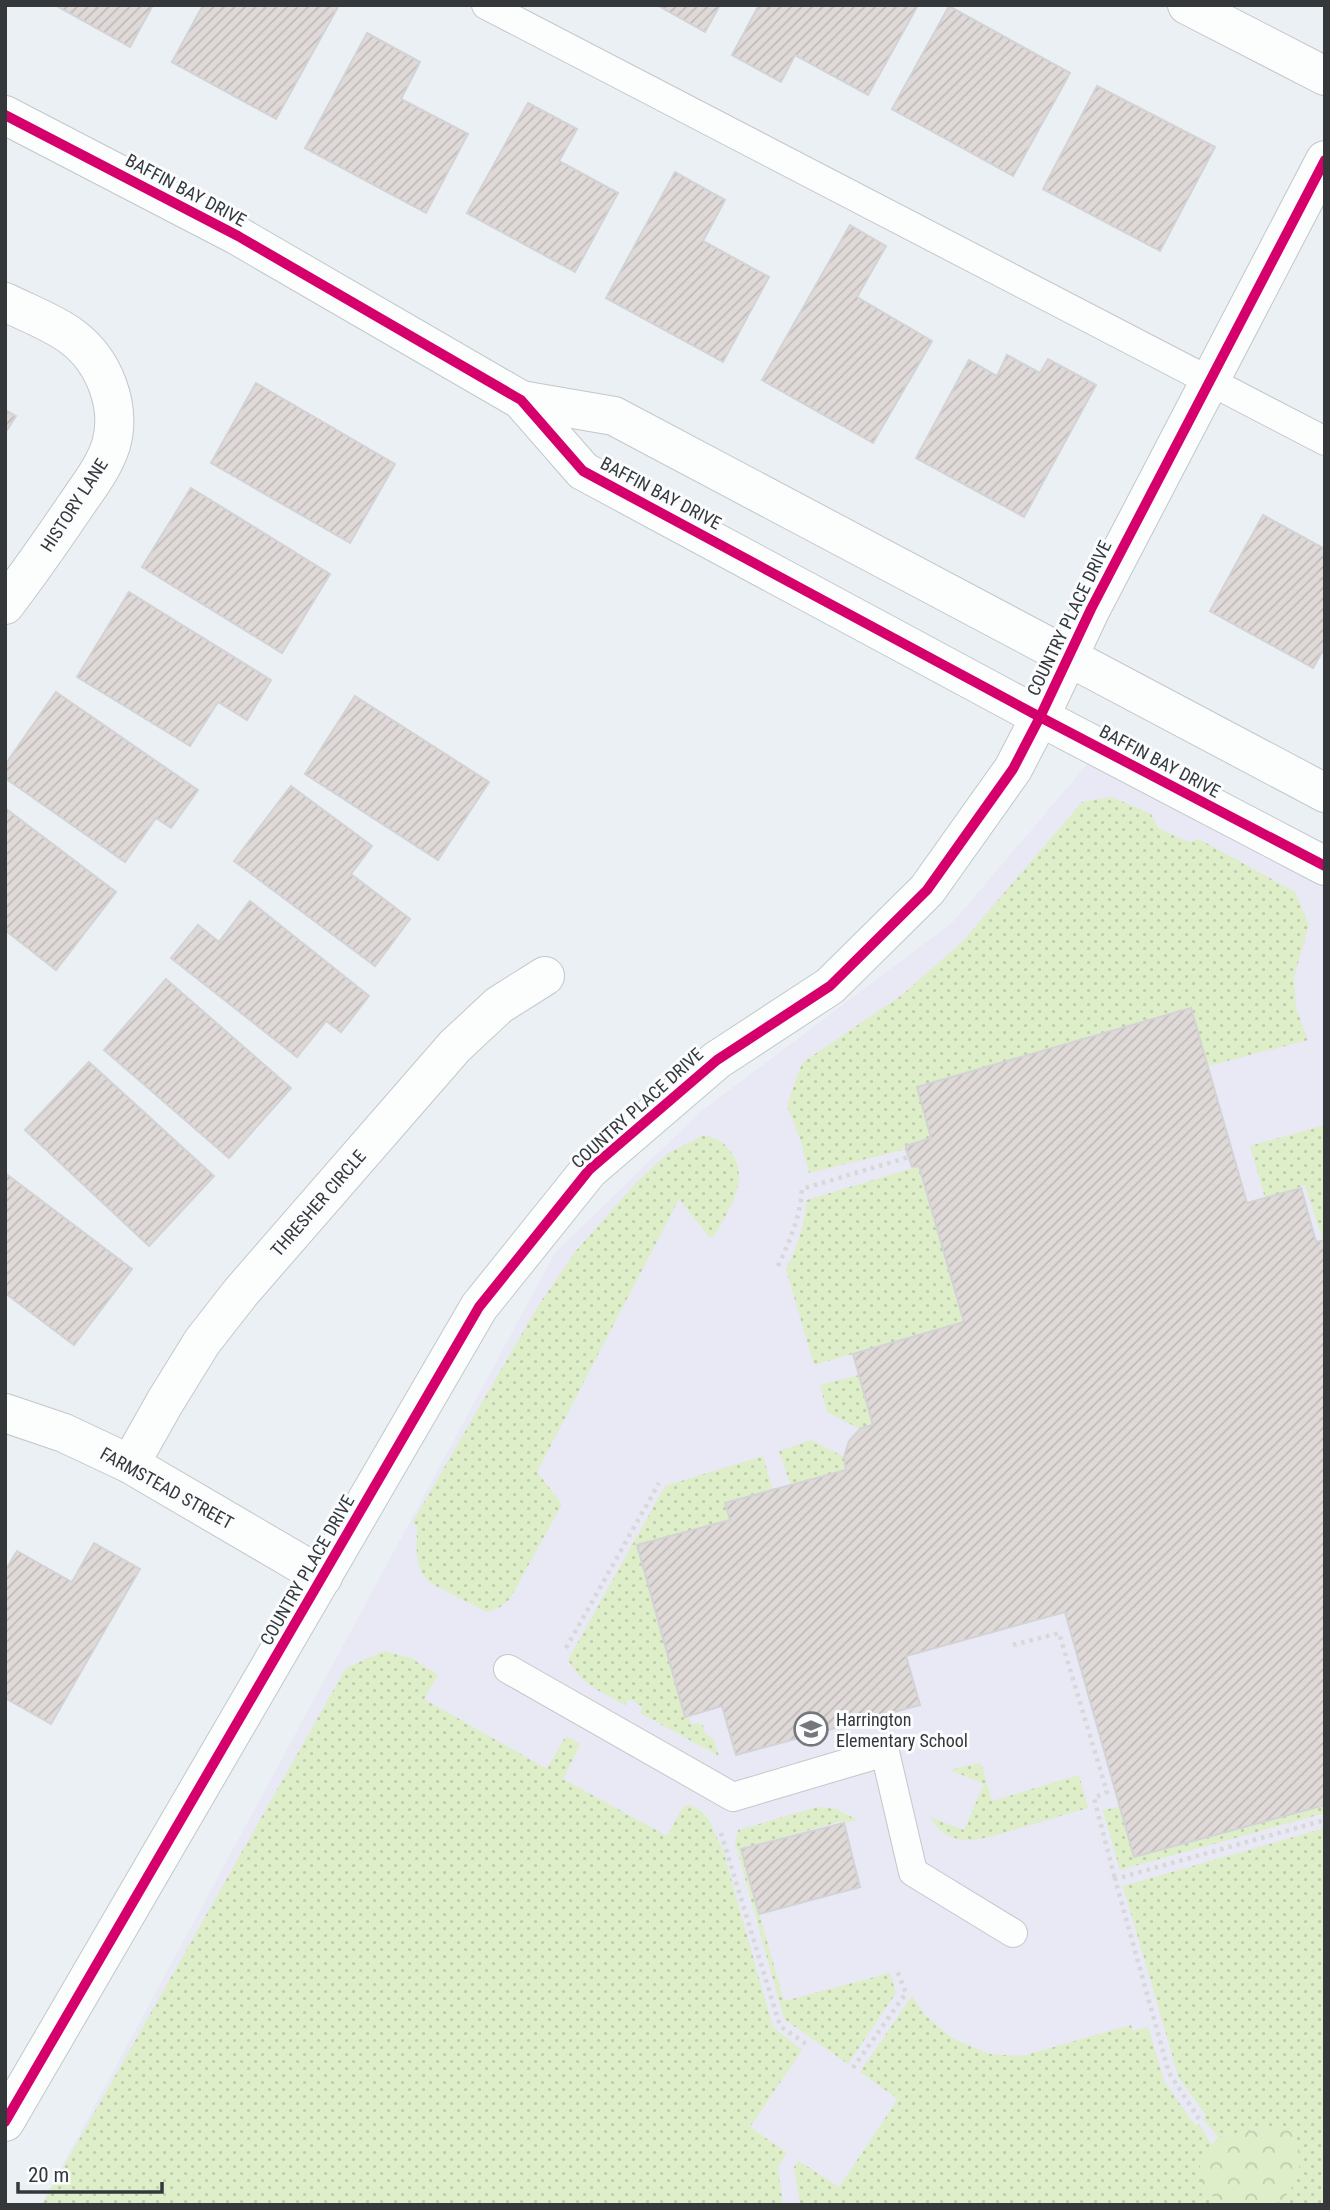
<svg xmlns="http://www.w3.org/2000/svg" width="1330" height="2210" viewBox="0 0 1330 2210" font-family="'Roboto Condensed',sans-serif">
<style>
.education{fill:#e9e8f5}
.grass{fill:url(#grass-dots)}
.park{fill:url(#park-crowns)}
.building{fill:url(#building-hatch);stroke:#d3d3d5;stroke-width:2}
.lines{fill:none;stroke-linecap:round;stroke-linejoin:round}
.lane-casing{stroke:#c3c7ca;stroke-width:30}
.street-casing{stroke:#c3c7ca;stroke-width:40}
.secondary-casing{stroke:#c3c7ca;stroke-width:40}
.path{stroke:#d7d8d9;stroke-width:4.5;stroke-dasharray:3.5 5;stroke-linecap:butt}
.lane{stroke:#fcfdfd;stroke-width:28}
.street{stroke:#fcfdfd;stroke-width:38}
.secondary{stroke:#fcfdfd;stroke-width:38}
.cycleway-casing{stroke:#fafcfe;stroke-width:15}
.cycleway{stroke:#d6006c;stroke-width:10}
.labels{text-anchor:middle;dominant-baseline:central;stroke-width:6;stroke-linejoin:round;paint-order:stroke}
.street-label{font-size:18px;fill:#34383b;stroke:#fafcfe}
.poi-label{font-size:18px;fill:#34383b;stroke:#fafcfe;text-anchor:start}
</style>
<defs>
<pattern id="grass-dots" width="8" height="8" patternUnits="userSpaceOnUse" patternTransform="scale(1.75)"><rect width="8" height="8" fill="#ddeec9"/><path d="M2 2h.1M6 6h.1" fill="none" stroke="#becdae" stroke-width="1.8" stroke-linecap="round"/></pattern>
<pattern id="park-crowns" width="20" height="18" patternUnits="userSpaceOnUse" patternTransform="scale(1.75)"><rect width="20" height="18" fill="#ddeec9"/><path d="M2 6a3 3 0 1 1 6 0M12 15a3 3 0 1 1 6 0" fill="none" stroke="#becdae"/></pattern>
<pattern id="building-hatch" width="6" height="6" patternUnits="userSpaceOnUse" patternTransform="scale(1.75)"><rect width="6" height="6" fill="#dfd9d8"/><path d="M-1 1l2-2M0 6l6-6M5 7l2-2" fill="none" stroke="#c0bbba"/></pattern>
</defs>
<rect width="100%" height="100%" fill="#ebf0f4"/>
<polygon class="education" points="1091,760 1325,885 1325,2205 41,2205 555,1253 700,1112 953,922"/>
<g class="grass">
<polygon points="1112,797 1151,814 1158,828 1189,842 1199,839 1295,892 1309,925 1294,977 1296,1007 1308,1040 1208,1066 1191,1009 917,1087 931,1138 906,1145 906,1149 809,1173 800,1139 787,1105 802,1063 902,995 962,942 1082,802"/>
<polygon points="1325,1125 1325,1240 1323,1240 1305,1185 1265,1198 1250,1146"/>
<path d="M704,1135C716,1138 724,1142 731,1152C751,1181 728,1210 714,1237H709L679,1199L537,1472L562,1504L510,1599L499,1608L487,1612L432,1584C413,1569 417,1548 417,1526L412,1523L538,1306L575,1252L635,1184L655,1165L669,1153Z"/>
<path d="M919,1166L964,1322L814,1365L786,1269C798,1247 804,1225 807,1200Z"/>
<polygon points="859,1375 873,1425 860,1429 827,1412 820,1385"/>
<polygon points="812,1440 844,1457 846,1470 791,1486 779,1451"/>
<path d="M763,1456L773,1491L725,1503L730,1520L637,1545L691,1725L699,1723L700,1726L703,1725L705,1734L713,1738L719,1756L640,1713L643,1707L629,1699L625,1705C600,1691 583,1686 568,1660L665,1486Z"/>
<path d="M384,1651L411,1658L438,1675L424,1699L547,1769L564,1739L568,1737L579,1743V1747L563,1779L667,1836L683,1807L689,1805C715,1815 709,1827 722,1847L773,2027L802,2050L750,2127L787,2153L778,2167L783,2205H42L346,1668Z"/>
<path d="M979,1763L982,1766L992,1801L1079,1775L1088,1808C1067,1814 1046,1820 1024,1827C992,1836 951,1855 930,1817L964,1830L984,1784L950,1770Z"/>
<polygon points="1325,1805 1325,1813 1120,1870 1103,1810 1119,1807 1134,1857"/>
<polygon points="817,1807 836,1809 857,1820 844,1823 842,1821 741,1849 784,2001 890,1973 896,1993 848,2064 784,2019 735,1842 738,1830"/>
<polygon points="1325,1828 1325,2205 1274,2205 1278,2202 1280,2125 1218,2137 1203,2119 1206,2115 1179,2078 1123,1886"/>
<polygon points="912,1996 925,2015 952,2038 989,2054 1022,2056 1131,2025 1133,2031 1148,2027 1165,2083 1195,2125 1199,2124 1212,2145 1205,2153 1215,2199 1223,2205 797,2205 800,2203 794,2167 799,2161 839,2187 898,2099 860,2072"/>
</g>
<path class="park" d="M1280,2125L1291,2128C1307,2153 1301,2189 1274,2205H1223L1215,2199L1202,2183L1200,2166L1205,2153L1218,2137Z"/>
<g class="building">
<polygon points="55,5 153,5 130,47"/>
<polygon points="203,5 339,5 276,119 172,62"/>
<polygon points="657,5 720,5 705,32"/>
<polygon points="759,5 918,5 868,95 795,55 781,82 732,55"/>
<polygon points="949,6 1070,73 1013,176 892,109"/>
<polygon points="367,33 420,62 401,99 468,134 426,213 305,148"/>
<polygon points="1097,86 1215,147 1160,251 1043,189"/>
<polygon points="528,103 577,129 559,161 618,193 575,272 467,213"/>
<polygon points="675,172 725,200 703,241 769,277 723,362 606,298"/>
<polygon points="850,225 886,246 857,297 932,341 873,443 762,380"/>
<polygon points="1007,355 1040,373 1048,359 1096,385 1024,517 916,458 969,360 997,376"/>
<polygon points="256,383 395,464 350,543 211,463"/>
<polygon points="5,410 16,416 5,433"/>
<polygon points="191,488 330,574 282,653 142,567"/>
<polygon points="1263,515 1325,549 1325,647 1313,668 1210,611"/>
<polygon points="129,592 271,680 247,720 218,702 190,746 77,677"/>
<polygon points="56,692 198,790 171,828 156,818 125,862 5,778 5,765"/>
<polygon points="355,696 489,782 438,860 305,774"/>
<polygon points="291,786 372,846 351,874 410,919 375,966 234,861"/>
<polygon points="5,808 116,892 56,970 5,930"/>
<polygon points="250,901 369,996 341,1032 326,1021 297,1057 171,958 198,925 219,942"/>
<polygon points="166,979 291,1088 229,1158 104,1050"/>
<polygon points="1191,1008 1247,1203 1301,1188 1316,1242 1325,1240 1325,1805 1134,1857 1065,1612 906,1656 920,1705 736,1755 722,1706 685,1717 637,1545 730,1520 725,1503 846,1470 844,1457 849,1441 861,1428 873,1425 853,1354 964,1322 919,1166 912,1167 906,1149 906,1146 931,1138 917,1087"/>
<polygon points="89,1062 214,1176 149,1246 25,1130"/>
<polygon points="5,1173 132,1269 74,1345 5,1293"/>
<polygon points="94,1543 140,1569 51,1724 5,1698 5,1571 17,1551 72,1582"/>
<polygon points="844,1823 860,1887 759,1914 741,1849"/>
</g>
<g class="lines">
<defs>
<g id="lane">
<polyline points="486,5 1325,441"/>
<polyline points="508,1669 733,1797 885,1752 913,1872 1013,1933"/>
</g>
<g id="street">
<polyline points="1187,5 1325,76"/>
<path d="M5,302C27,313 52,322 71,336C104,360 122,406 111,445C104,467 89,486 76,505C53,539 30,572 5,605"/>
<polyline points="5,1413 64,1433 130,1464 323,1577"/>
<polyline points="130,1464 165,1402 202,1342 241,1292 455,1046 499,1005 545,976"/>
</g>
<g id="secondary">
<polyline points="5,115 238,236 521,400 583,471 1040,717 1325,866"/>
<polyline points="521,400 614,416 1325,793"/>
<polyline points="5,2122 479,1307 589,1170 717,1060 830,986 927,890 1013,769 1040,717 1091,609 1325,160"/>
</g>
</defs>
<use href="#lane" class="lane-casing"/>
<use href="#street" class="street-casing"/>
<use href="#secondary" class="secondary-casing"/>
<g class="path">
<path d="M778,1266C790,1240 800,1218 802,1189L909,1157"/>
<polyline points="1013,1645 1059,1633 1107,1792 1094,1798 1115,1879"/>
<polyline points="566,1648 659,1483"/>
<polyline points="721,1833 780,2026 806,2044"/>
<polyline points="853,2068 906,1993 896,1968"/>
<polyline points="1199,2119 1169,2073 1115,1879 1325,1820"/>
</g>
<use href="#lane" class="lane"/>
<use href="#street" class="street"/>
<use href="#secondary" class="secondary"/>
<defs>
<g id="cycleway">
<polyline points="5,115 238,236 521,400 583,471 1040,717 1325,866"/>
<polyline points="5,2122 479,1307 589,1170 717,1060 830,986 927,890 1013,769 1040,717 1091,609 1325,160"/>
</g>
</defs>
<use href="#cycleway" class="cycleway-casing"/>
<use href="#cycleway" class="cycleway"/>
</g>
<defs>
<symbol id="school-ring" viewBox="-11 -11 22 22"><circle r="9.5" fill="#fafcfe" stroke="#74787c" stroke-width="1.5"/><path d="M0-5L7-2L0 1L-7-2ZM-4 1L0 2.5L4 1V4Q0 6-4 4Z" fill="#74787c"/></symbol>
</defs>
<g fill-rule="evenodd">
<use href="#school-ring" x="792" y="1710" width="38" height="38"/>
</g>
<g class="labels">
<g class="street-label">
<text transform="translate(186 190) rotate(28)">BAFFIN BAY DRIVE</text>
<text transform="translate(661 493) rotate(28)">BAFFIN BAY DRIVE</text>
<text transform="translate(74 505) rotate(-57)">HISTORY LANE</text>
<text transform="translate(1069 618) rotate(-64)">COUNTRY PLACE DRIVE</text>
<text transform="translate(1160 761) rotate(28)">BAFFIN BAY DRIVE</text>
<text transform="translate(637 1108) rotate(-42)">COUNTRY PLACE DRIVE</text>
<text transform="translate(318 1203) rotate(-49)">THRESHER CIRCLE</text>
<text transform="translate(167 1488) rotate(29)">FARMSTEAD STREET</text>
<text transform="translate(307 1570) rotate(-60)">COUNTRY PLACE DRIVE</text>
</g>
<g class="poi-label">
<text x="836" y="1719">Harrington<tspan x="836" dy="21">Elementary School</tspan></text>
</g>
</g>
<rect width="1330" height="2210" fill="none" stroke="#34383b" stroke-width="14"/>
<path d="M18 2182v10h144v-10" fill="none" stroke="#34383b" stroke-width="3.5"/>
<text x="28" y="2182" font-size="21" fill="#34383b" stroke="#fafcfe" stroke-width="5" paint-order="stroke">20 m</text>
</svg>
